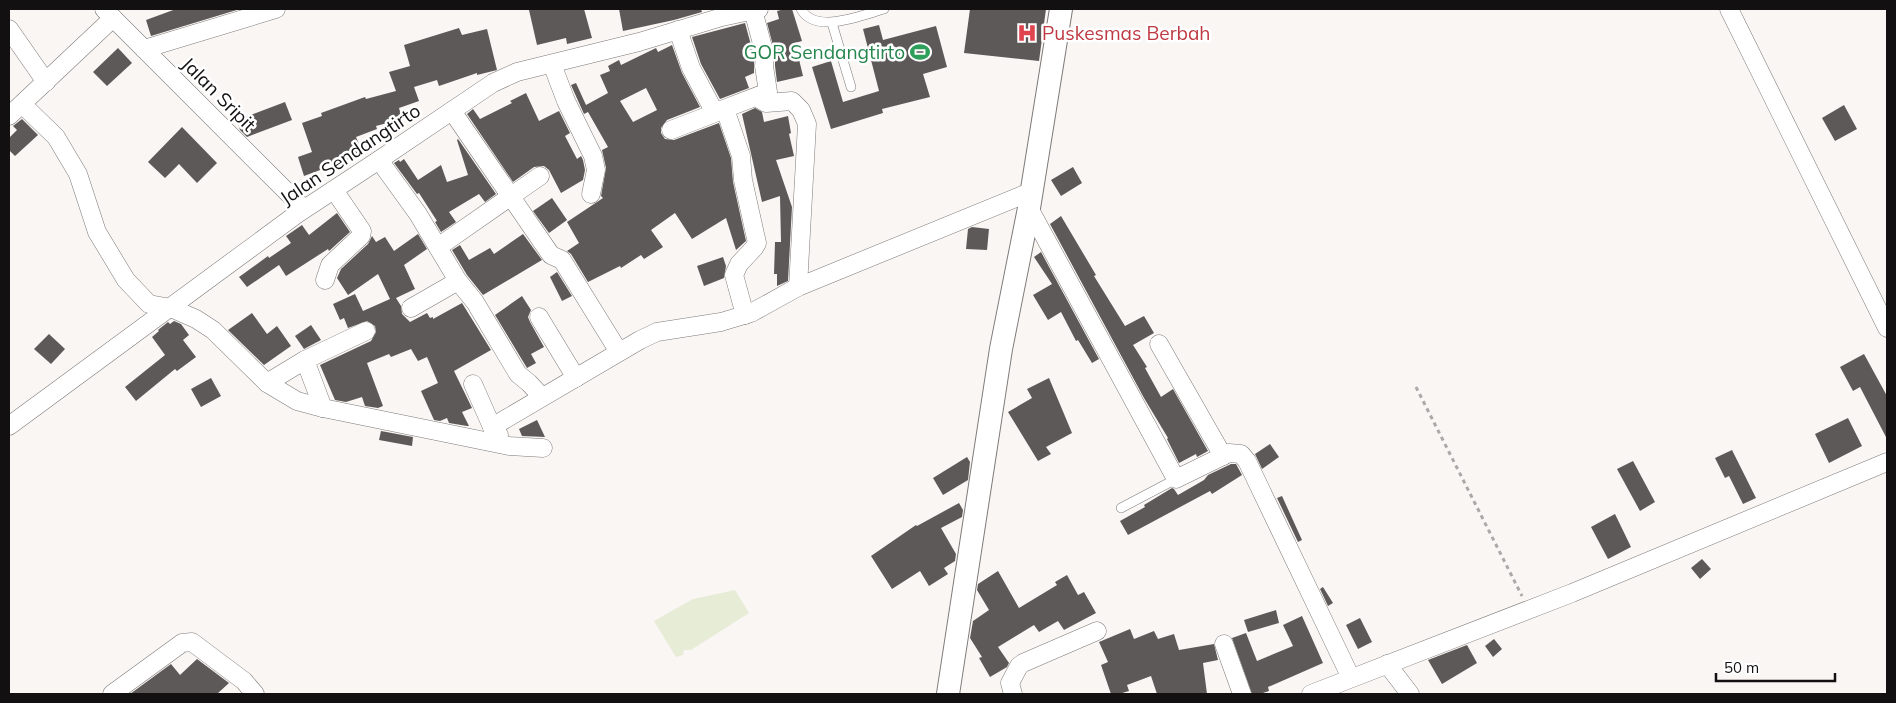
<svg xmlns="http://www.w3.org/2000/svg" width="1896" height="703" viewBox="0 0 1896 703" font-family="Mulish,sans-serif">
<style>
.green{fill:#e7ecd6}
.building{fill:#5d5958;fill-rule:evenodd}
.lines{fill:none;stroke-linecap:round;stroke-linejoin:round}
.service-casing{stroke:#7e7a78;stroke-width:10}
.minor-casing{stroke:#7e7a78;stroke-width:19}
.tertiary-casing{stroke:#7e7a78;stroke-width:24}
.path{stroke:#aca8a7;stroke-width:3;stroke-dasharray:4 4;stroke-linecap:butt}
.service{stroke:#fff;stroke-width:9}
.minor{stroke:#fff;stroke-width:18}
.tertiary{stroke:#fff;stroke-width:22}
.labels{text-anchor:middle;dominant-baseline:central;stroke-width:5;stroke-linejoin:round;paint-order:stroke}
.health-label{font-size:19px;fill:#be3a42;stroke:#fff;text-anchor:start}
.leisure-label{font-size:19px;fill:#27864d;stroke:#fff;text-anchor:end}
.street-label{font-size:19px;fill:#121010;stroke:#fff}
</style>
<rect width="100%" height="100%" fill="#faf6f4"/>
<polygon class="green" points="735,590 749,613 691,650 684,650 683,655 676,657 654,621 693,599"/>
<g class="building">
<polygon points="176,9 240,9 151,36 146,20"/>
<polygon points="535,9 584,9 592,38 567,44 566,38 537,45 529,10"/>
<polygon points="619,9 701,9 702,12 674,20 623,31"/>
<polygon points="785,9 792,9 802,41 795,43 803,76 777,82 775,66 775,53 767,23 779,19 777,11"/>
<polygon points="970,9 1046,9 1039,61 964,53"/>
<polygon points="745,23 754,56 754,73 745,77 749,88 720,99 701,64 692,37"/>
<polygon points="879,25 883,40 936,26 947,67 923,74 930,97 882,109 883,113 831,129 812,67 831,61 843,102 879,91 863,29"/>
<polygon points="459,28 462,35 487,29 497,70 477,75 477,73 439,86 437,80 414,87 419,101 399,108 402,119 376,126 377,129 356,137 363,154 304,176 298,157 312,152 302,123 322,116 321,113 365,97 366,99 396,91 389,72 410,66 404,45"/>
<path d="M672,45L682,73L700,107L667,120L661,128V133L665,139L674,140L719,123L731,158L733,182L746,241L736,250L726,218L692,239L675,213L651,230L663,247L644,259L641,255L621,268L620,266L588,282L571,254L567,251L579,243L567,222L603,198L601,196L606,168L602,150L608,147L588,112L584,114L571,85L576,83L586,105L608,93L600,75L610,71L608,66L619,60L621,65L654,49L656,48L658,52ZM646,88L657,110L633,122L620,101Z"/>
<polygon points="118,48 132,63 107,86 93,72"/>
<polygon points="526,93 539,121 559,111 570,133 565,136 577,159 581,156 583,160 585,170 583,180 561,193 549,170 544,166 534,167 513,182 467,114 473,109 480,119 512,103 510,101"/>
<polygon points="285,102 292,120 247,137 240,130 237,120"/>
<polygon points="1844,105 1857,129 1835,141 1822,118"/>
<polygon points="755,108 762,112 764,122 788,116 791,133 789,134 794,156 776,160 792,207 788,281 777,286 777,274 774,274 775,242 781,242 780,196 762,202 742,114"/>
<polygon points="22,119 38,135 15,156 9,150 9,138 17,130 13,126"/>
<polygon points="182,127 217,163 197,183 179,164 165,178 148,162"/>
<polygon points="458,139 496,194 485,202 479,194 449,212 456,222 441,232 435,222 437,221 419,193 417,194 394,163 399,160 400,162 404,159 418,180 441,165 447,182 468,175 457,140"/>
<polygon points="1073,167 1082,183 1061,196 1051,180"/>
<polygon points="552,198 567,220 549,233 533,211"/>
<polygon points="337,213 350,232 329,251 328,249 286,276 279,265 247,287 239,277 268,256 269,258 291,243 286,236 302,225 309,235"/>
<polygon points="1061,216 1096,275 1094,276 1125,326 1144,316 1154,333 1133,345 1147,367 1145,368 1161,397 1173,389 1208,451 1197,457 1196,454 1179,463 1167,439 1168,438 1144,398 1050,224"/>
<polygon points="972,227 989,229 987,250 966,249 968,229"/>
<polygon points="418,234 427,249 404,265 415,289 396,298 401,306 402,314 410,322 427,313 430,318 433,317 433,319 462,303 491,350 454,371 472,408 462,412 469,426 467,426 449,423 447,418 440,421 434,420 421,391 438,383 427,357 418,361 411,349 391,357 389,354 367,363 383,406 378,408 365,406 362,397 346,402 335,400 320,365 371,341 376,332 375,326 367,321 348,328 344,318 340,320 333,304 355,294 363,311 390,299 378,274 348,295 337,278 341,269 368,244 372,236 376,242 385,237 394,251"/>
<polygon points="523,234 542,260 483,295 467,275 452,250 460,245 469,260 490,248 494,254"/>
<polygon points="1041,252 1099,359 1092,363 1078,340 1076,341 1061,312 1048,320 1033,295 1052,284 1034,257"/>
<polygon points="723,257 726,266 724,278 704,286 697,266"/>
<polygon points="557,272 572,296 562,301 550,277"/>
<polygon points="522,296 531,310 528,317 530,322 544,347 531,354 536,363 527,368 495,315"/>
<polygon points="252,313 267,334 277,326 291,346 264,365 228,330"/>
<polygon points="174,321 181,324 189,335 183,340 196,357 177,371 175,369 136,401 125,387 165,355 152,337 159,331 158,330 168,322 170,324"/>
<polygon points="311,325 321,340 304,349 295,336"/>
<polygon points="49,334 65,349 51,364 34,349"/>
<polygon points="1864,354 1887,396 1887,439 1860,387 1853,391 1840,367"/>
<polygon points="211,378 221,396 201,407 191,389"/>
<polygon points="1049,378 1072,433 1046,447 1051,454 1038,461 1008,412 1032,398 1027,389"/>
<polygon points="1848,418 1862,446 1829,463 1815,434"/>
<polygon points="537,420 545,437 522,436 519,429"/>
<polygon points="381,431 413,437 412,446 379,440"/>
<polygon points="1270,444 1279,457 1262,469 1255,454"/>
<polygon points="1732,450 1756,498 1743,504 1729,476 1725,478 1715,458"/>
<polygon points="967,457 970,462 968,480 943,495 933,478"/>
<polygon points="1633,461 1655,502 1640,511 1617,469"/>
<polygon points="1231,464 1236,464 1242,475 1212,494 1210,491 1128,535 1120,521 1145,507 1144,505 1172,488 1174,489 1178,495 1204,480 1208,475"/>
<polygon points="1282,496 1302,540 1298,542 1277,498"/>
<polygon points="959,503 963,510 962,517 941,528 956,554 955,561 944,568 948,574 929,586 920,571 892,589 871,556 916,525 917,526"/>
<polygon points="1615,514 1631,547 1608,559 1591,527"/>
<polygon points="1702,559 1711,569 1700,579 1691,568"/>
<polygon points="998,571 1019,608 1057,585 1055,582 1067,575 1078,595 1084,592 1096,613 1064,630 1058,621 1039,632 1034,625 998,647 1009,663 1007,667 990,677 979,658 982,657 970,638 973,621 989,610 977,590 978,584"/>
<polygon points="1323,587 1333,603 1328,606 1320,589"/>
<polygon points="1276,610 1279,623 1248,632 1244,620"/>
<polygon points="1302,616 1323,663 1268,687 1269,691 1260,694 1252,694 1232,638 1246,633 1257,661 1293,646 1283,625"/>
<polygon points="1360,618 1372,642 1358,649 1346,625"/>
<polygon points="1130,629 1134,639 1154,631 1158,639 1174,634 1179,650 1214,644 1218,660 1203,663 1207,694 1157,694 1151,676 1127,685 1129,691 1119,694 1111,694 1101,665 1108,662 1099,642"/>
<polygon points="1494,639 1502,649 1493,657 1485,646"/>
<polygon points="1467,645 1477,663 1442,684 1428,660"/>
<polygon points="197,659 229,683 217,694 130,694 171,664 180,675"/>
</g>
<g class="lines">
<defs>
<g id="service">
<path d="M801,9C815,35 862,15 884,9"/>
<polyline points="832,23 851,87"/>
<polyline points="1121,508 1176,479"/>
</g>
<g id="minor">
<polyline points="104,9 304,209"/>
<polyline points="1729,9 1887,328"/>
<polyline points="9,29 46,82"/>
<polyline points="144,49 276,9"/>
<polyline points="552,64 566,101 593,156 596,170 591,194"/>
<polyline points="759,96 761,100 766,103 792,101 801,110 807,124 798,287"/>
<polyline points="22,104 56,137 78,174 97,232 126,280 149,304 171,308 196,319 213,330 267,383 305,360 366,331"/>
<polyline points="725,109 741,156 743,180 757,243 754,248 739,264 734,275 745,315"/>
<polyline points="452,111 551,255 562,260 619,352"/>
<polyline points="716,112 768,92 764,66 765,55 753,10"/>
<polyline points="9,116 113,18"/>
<polyline points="671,130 715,113 691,68 678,30"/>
<polyline points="379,160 418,214 458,281 411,308"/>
<polyline points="1029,208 1176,479 1229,453 1241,454 1247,461 1351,678"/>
<polyline points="438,247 540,176"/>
<polyline points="325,280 330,265 361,236 362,231 334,190"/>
<polyline points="458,281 475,302 518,374 529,383 542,397"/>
<polyline points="539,317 576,378"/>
<polyline points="1159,344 1223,456"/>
<polyline points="305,360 323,408"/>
<polyline points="267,383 297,401 323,408 509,446 543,448"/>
<polyline points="473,384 492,427 499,435"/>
<polyline points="9,426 297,214 379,160 493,83 517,72 639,42 722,17 759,9"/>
<polyline points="492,427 640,340 657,332 721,322 751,313 798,287 1030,192"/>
<polyline points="1224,644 1242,694"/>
<polyline points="1387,664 1410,694"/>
<polyline points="112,694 182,643 192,642 244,681 255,694"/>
<polyline points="1013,694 1010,683 1019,666 1023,663 1097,631"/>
<polyline points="1311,694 1572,593 1887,462"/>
</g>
<polyline id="tertiary" points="948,694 1001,349 1029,208 1061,9"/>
</defs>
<use href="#service" class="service-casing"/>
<use href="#minor" class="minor-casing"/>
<use href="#tertiary" class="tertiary-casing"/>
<polyline class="path" points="1416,387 1522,596"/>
<use href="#service" class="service"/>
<use href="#minor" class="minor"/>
<use href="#tertiary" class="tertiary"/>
</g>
<defs>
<symbol id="hospital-bare" viewBox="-9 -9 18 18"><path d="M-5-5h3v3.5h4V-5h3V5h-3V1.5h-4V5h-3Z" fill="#e0444e" stroke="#fff" stroke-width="2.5" paint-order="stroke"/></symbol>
<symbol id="stadium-bare" viewBox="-9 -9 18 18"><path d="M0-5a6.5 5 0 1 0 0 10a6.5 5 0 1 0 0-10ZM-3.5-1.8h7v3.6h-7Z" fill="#2e9e5b" stroke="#fff" stroke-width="2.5" paint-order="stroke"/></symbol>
</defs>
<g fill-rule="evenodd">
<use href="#hospital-bare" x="1013" y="19" width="28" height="28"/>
<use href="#stadium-bare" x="906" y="38" width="28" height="28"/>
</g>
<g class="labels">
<g class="health-label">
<text x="1042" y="33">Puskesmas Berbah</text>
</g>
<g class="leisure-label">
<text x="905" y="52">GOR Sendangtirto</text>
</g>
<g class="street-label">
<text transform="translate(219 94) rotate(45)">Jalan Sripit</text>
<text transform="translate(350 154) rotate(-34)">Jalan Sendangtirto</text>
</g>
</g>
<rect width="1896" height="703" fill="none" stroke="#121010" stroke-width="20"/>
<path d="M1716 673v8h119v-8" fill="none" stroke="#121010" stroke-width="2.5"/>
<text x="1724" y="673" font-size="15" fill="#121010" stroke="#ffffff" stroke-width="4" paint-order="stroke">50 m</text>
</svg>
